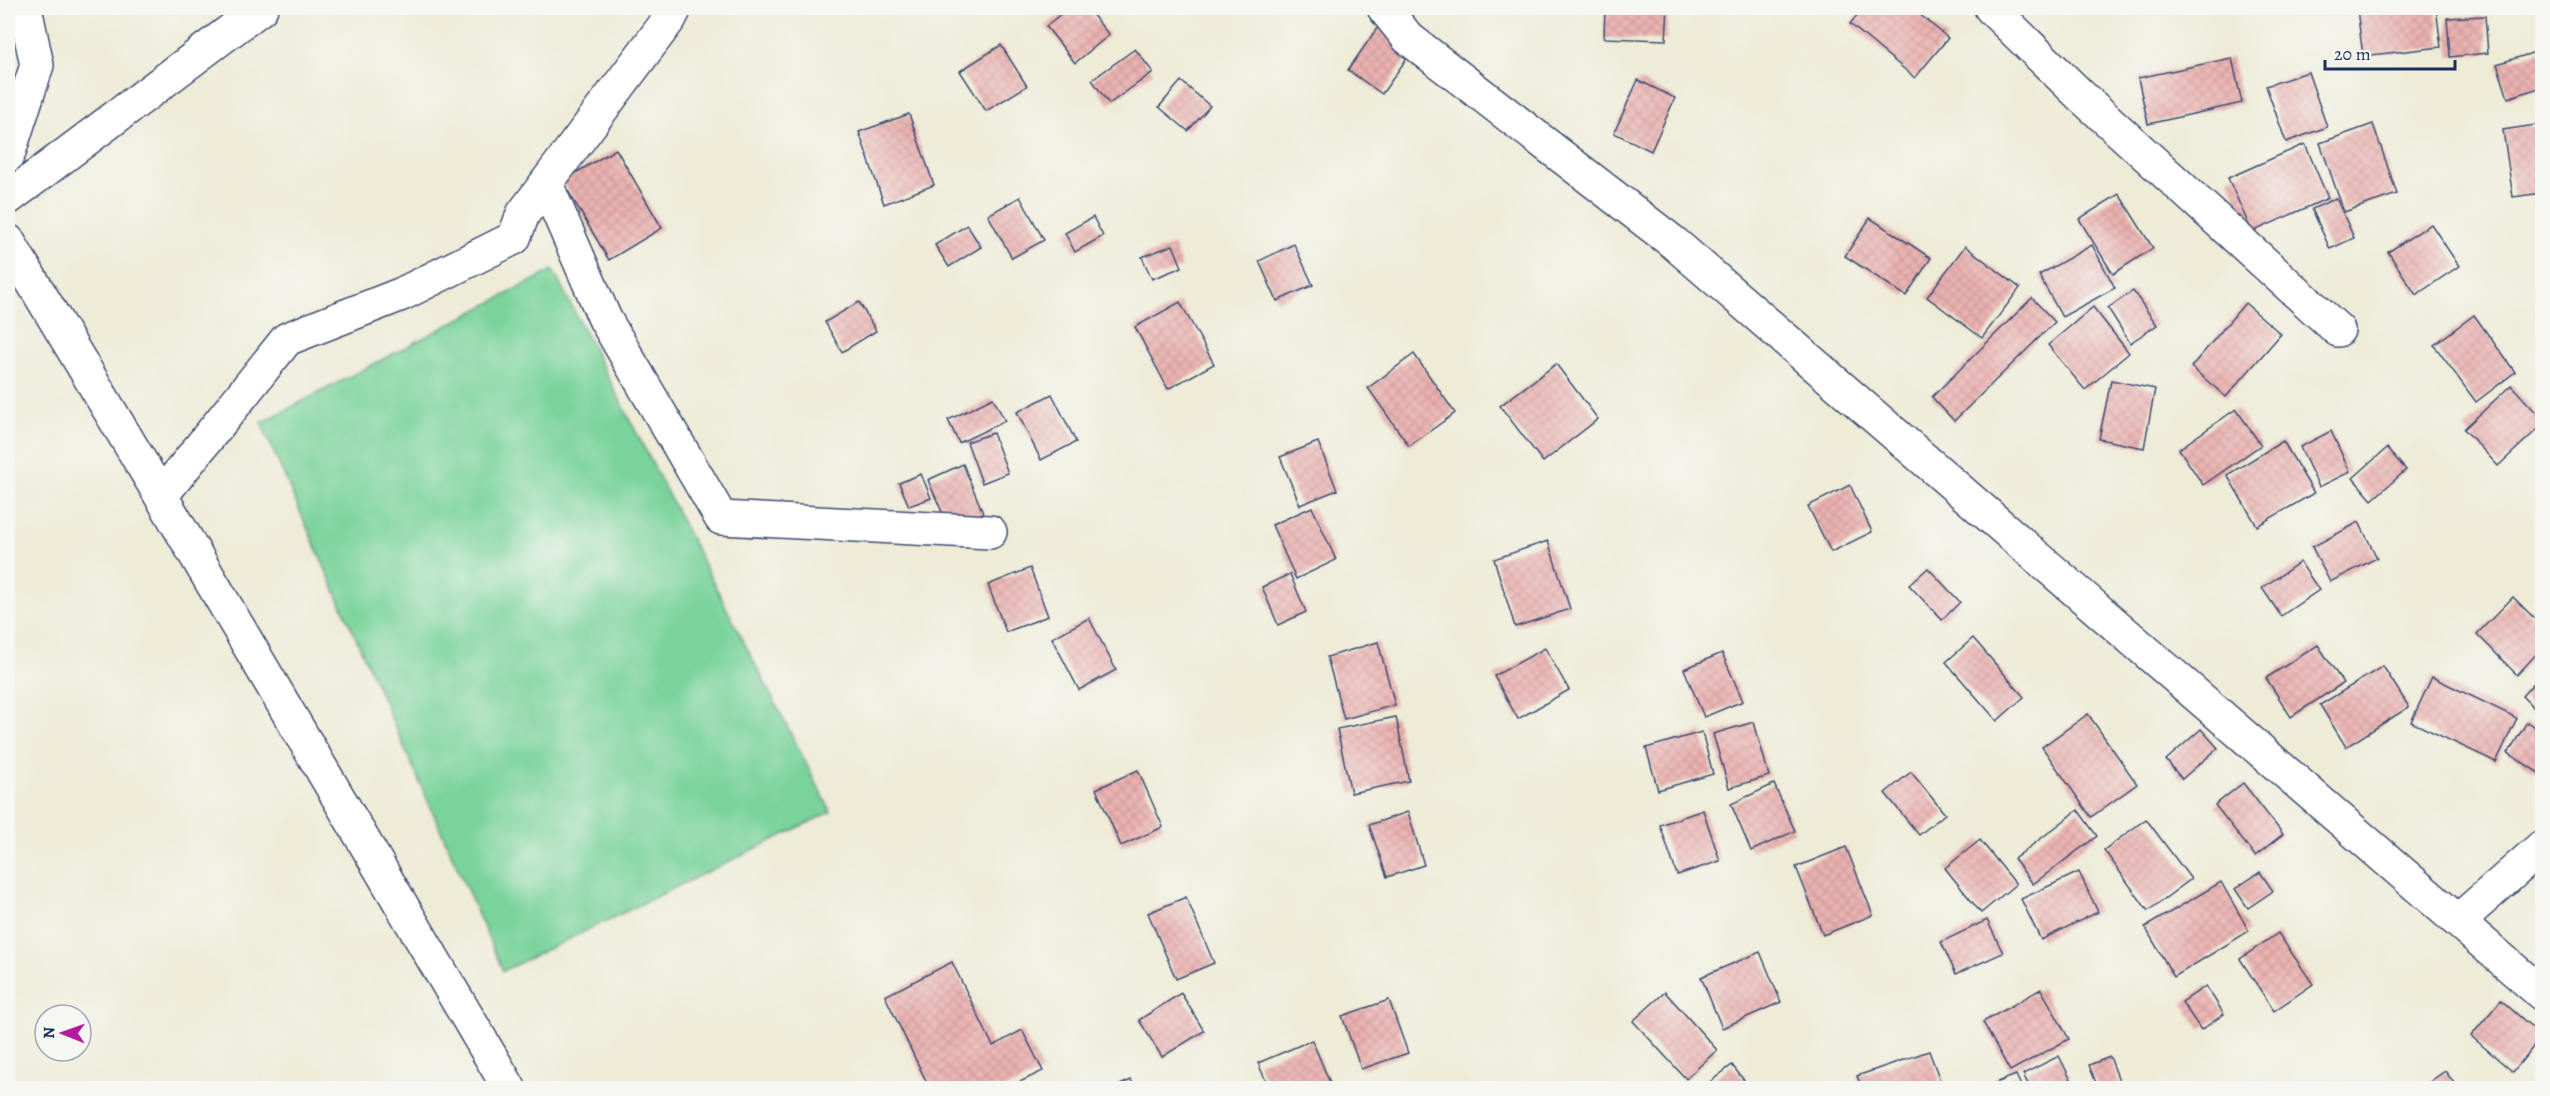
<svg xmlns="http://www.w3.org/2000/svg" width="2550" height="1096" viewBox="0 0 2550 1096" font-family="Alegreya,serif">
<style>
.garden{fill:#79d39a;stroke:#4a817c;stroke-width:1.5}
.building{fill:url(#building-cross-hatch)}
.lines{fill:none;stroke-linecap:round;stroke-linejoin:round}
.minor-casing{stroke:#3b4b70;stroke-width:36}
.minor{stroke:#fff;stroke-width:33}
</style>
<defs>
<pattern id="building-cross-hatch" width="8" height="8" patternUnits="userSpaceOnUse" patternTransform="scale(1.5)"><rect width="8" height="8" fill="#ebb2b0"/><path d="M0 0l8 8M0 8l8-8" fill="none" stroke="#c9999a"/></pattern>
</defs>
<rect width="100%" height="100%" fill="#f6f6f2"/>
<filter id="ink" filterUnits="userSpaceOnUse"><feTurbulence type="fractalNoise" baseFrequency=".0167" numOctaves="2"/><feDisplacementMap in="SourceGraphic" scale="12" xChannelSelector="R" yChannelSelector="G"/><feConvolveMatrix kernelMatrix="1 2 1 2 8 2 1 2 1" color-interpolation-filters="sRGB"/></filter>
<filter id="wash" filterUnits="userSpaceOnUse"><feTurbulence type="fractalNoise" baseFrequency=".008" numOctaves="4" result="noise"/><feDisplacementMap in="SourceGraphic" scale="24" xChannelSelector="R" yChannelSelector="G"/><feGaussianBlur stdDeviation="1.35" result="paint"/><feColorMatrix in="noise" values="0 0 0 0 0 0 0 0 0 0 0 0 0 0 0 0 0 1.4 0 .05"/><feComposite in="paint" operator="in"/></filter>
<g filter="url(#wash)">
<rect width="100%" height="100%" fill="#eeebd7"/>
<polygon class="garden" points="553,270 831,812 503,971 261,423"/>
<g id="blocks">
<g class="building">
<polygon points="1068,8 1087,8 1109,35 1075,63 1046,26"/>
<polygon points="1605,8 1668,8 1666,40 1604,38"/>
<polygon points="1863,8 1912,8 1948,38 1915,78 1850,24"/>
<polygon points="2369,8 2436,8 2441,47 2363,56 2357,9"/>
<polygon points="2485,16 2488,53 2450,57 2447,18"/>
<polygon points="1380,24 1414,48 1382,94 1348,70"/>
<polygon points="1001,45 1027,86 986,111 960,71"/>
<polygon points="1135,49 1153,72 1109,104 1092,80"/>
<polygon points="2542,50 2542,87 2508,98 2497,64"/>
<polygon points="2232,58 2242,103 2148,124 2138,78"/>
<polygon points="2308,72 2327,127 2286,142 2266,86"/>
<polygon points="1638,80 1675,98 1651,151 1614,133"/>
<polygon points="1181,81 1210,106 1188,131 1159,107"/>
<polygon points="909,114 934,185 884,204 859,132"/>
<polygon points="2373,124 2397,194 2344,212 2320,143"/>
<polygon points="2542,124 2542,193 2513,197 2503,130"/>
<polygon points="2305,144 2328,198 2252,232 2228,178"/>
<polygon points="616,149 662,228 609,260 562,181"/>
<polygon points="2119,194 2153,248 2113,274 2079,219"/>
<polygon points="1020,197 1044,240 1012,258 988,215"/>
<polygon points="2336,198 2354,238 2330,249 2312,209"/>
<polygon points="1093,217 1103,236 1075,252 1065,233"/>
<polygon points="1870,218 1931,258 1906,296 1845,256"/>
<polygon points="2431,224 2459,266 2416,295 2388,252"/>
<polygon points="967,225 981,247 949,267 935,245"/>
<polygon points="1294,244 1313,285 1277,301 1259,261"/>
<polygon points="1173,245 1182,267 1152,279 1142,257"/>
<polygon points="2092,245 2115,288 2062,317 2039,275"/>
<polygon points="1965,246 2020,288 1982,338 1927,297"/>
<polygon points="2133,291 2157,325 2130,343 2108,308"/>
<polygon points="2032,298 2055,322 1954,421 1932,397"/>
<polygon points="859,302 876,331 842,352 825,322"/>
<polygon points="1180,302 1214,364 1168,389 1135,327"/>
<polygon points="2245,303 2281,334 2226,397 2191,367"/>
<polygon points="2093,307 2129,353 2085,390 2048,345"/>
<polygon points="2474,315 2515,372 2476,402 2434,345"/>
<polygon points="1414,354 1455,413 1409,446 1368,388"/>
<polygon points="1556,364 1598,419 1543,462 1500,406"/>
<polygon points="2111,380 2155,389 2144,448 2099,439"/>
<polygon points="2511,385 2542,419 2542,425 2498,466 2464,429"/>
<polygon points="1052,394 1076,442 1041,460 1017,412"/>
<polygon points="993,398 1005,421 959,443 948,420"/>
<polygon points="2236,409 2261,445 2203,485 2179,449"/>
<polygon points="2331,431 2350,472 2319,487 2300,447"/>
<polygon points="993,433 1008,473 982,483 967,442"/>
<polygon points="2283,441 2314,493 2257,526 2227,475"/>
<polygon points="1318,442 1337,490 1300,505 1280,457"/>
<polygon points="2387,448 2406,470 2372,500 2353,478"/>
<polygon points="963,464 983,513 949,528 928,480"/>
<polygon points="921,474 931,498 909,506 899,483"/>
<polygon points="1850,485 1872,532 1831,552 1808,506"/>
<polygon points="1312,507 1336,560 1296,579 1272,525"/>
<polygon points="2359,522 2377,558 2330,582 2312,547"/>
<polygon points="1548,541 1570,609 1515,627 1494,559"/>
<polygon points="2300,562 2319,590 2281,616 2262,588"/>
<polygon points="1030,568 1048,616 1006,632 988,585"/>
<polygon points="1928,568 1960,602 1942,620 1909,585"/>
<polygon points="1290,574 1306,612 1278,625 1262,587"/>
<polygon points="2513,597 2542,626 2542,648 2517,675 2477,634"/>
<polygon points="1089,618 1116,670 1079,690 1052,638"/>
<polygon points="1973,638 2024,697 1997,721 1946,662"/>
<polygon points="1378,642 1395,705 1344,719 1327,657"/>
<polygon points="2318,645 2343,683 2291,717 2266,678"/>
<polygon points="1545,648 1569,690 1518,719 1494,676"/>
<polygon points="1722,653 1743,701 1704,717 1684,669"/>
<polygon points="2383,666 2409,707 2346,747 2320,705"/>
<polygon points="2542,674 2542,714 2541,715 2522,696"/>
<polygon points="2432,677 2517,718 2496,762 2411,722"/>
<polygon points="2088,714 2137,784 2091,817 2042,747"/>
<polygon points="1396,717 1409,781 1351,793 1337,729"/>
<polygon points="1754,722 1769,776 1729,788 1713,734"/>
<polygon points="2527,722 2542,732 2542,775 2508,753"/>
<polygon points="2201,729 2218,748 2182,779 2166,760"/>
<polygon points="1702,732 1713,774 1658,790 1646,748"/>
<polygon points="1138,770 1163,827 1121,846 1096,789"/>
<polygon points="1911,772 1945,814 1919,835 1885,793"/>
<polygon points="2243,783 2283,834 2255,856 2215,805"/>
<polygon points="1774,784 1795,831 1751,851 1731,804"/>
<polygon points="1703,810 1720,861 1677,875 1660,825"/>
<polygon points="2078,810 2097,836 2033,884 2014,859"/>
<polygon points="1408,812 1424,865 1387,877 1369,825"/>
<polygon points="2146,819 2191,879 2148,911 2104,850"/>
<polygon points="1980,840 2016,884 1981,913 1945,868"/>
<polygon points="1846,847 1873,915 1823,935 1796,867"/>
<polygon points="2079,872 2098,912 2041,940 2021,899"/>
<polygon points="2260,872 2273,891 2248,908 2235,889"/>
<polygon points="2221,882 2249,931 2174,977 2145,927"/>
<polygon points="1186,897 1214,963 1176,979 1148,913"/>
<polygon points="1987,920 2003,953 1956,974 1941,942"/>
<polygon points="2278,933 2313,984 2274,1011 2240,959"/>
<polygon points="1760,952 1781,1002 1722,1028 1701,977"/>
<polygon points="952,962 993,1046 1022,1030 1043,1071 1007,1088 916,1088 927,1083 885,996"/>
<polygon points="2206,986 2224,1014 2201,1030 2182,1002"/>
<polygon points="2041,989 2069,1039 2010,1071 1983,1022"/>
<polygon points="1665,992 1717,1050 1686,1079 1633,1021"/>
<polygon points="1181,993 1204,1031 1162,1057 1139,1020"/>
<polygon points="1389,1000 1408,1053 1361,1069 1342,1016"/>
<polygon points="2501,1000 2542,1036 2513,1072 2471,1036"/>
<polygon points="1312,1040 1330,1083 1317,1088 1269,1088 1258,1063"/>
<polygon points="1929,1051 1943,1088 1862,1088 1857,1076"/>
<polygon points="2059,1056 2075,1088 2030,1088 2023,1074"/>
<polygon points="2110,1057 2122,1088 2098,1088 2089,1065"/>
<polygon points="1732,1065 1750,1088 1702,1088"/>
<polygon points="2445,1071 2458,1088 2421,1088"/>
<polygon points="2016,1075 2022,1088 1983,1088"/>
<polygon points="1131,1080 1135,1088 1113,1088"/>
</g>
</g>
</g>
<g filter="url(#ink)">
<use href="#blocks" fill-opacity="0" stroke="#3b4b70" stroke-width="1.5"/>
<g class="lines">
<defs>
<g id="minor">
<polyline points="1384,8 1408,38 1674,243 2542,994"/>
<polyline points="1991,8 2080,95 2338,330"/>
<polyline points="8,155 37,65 25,8"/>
<polyline points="546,184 605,319 721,518 990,532"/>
<polyline points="8,198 261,8"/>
<polyline points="8,241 161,496 509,1088"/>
<polyline points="161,496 287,339 402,294 514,238 523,214 670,18 675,8"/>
<polyline points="2458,921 2542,847"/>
</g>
</defs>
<use href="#minor" class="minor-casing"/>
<use href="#minor" class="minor"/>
</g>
</g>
<rect width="2550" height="1096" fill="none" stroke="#f6f6f2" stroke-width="30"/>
<g transform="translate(63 1033) rotate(271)"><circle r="28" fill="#f6f6f2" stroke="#9ea6b7" stroke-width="1.5"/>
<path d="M0-4.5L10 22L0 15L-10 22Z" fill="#b5179e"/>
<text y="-9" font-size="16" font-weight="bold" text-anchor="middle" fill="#1b2f5e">N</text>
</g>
<path d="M2325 60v9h130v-9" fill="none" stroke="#1b2f5e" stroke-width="3"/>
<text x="2334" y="60" font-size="18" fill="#1b2f5e" stroke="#f6f6f2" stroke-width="4.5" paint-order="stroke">20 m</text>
</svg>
